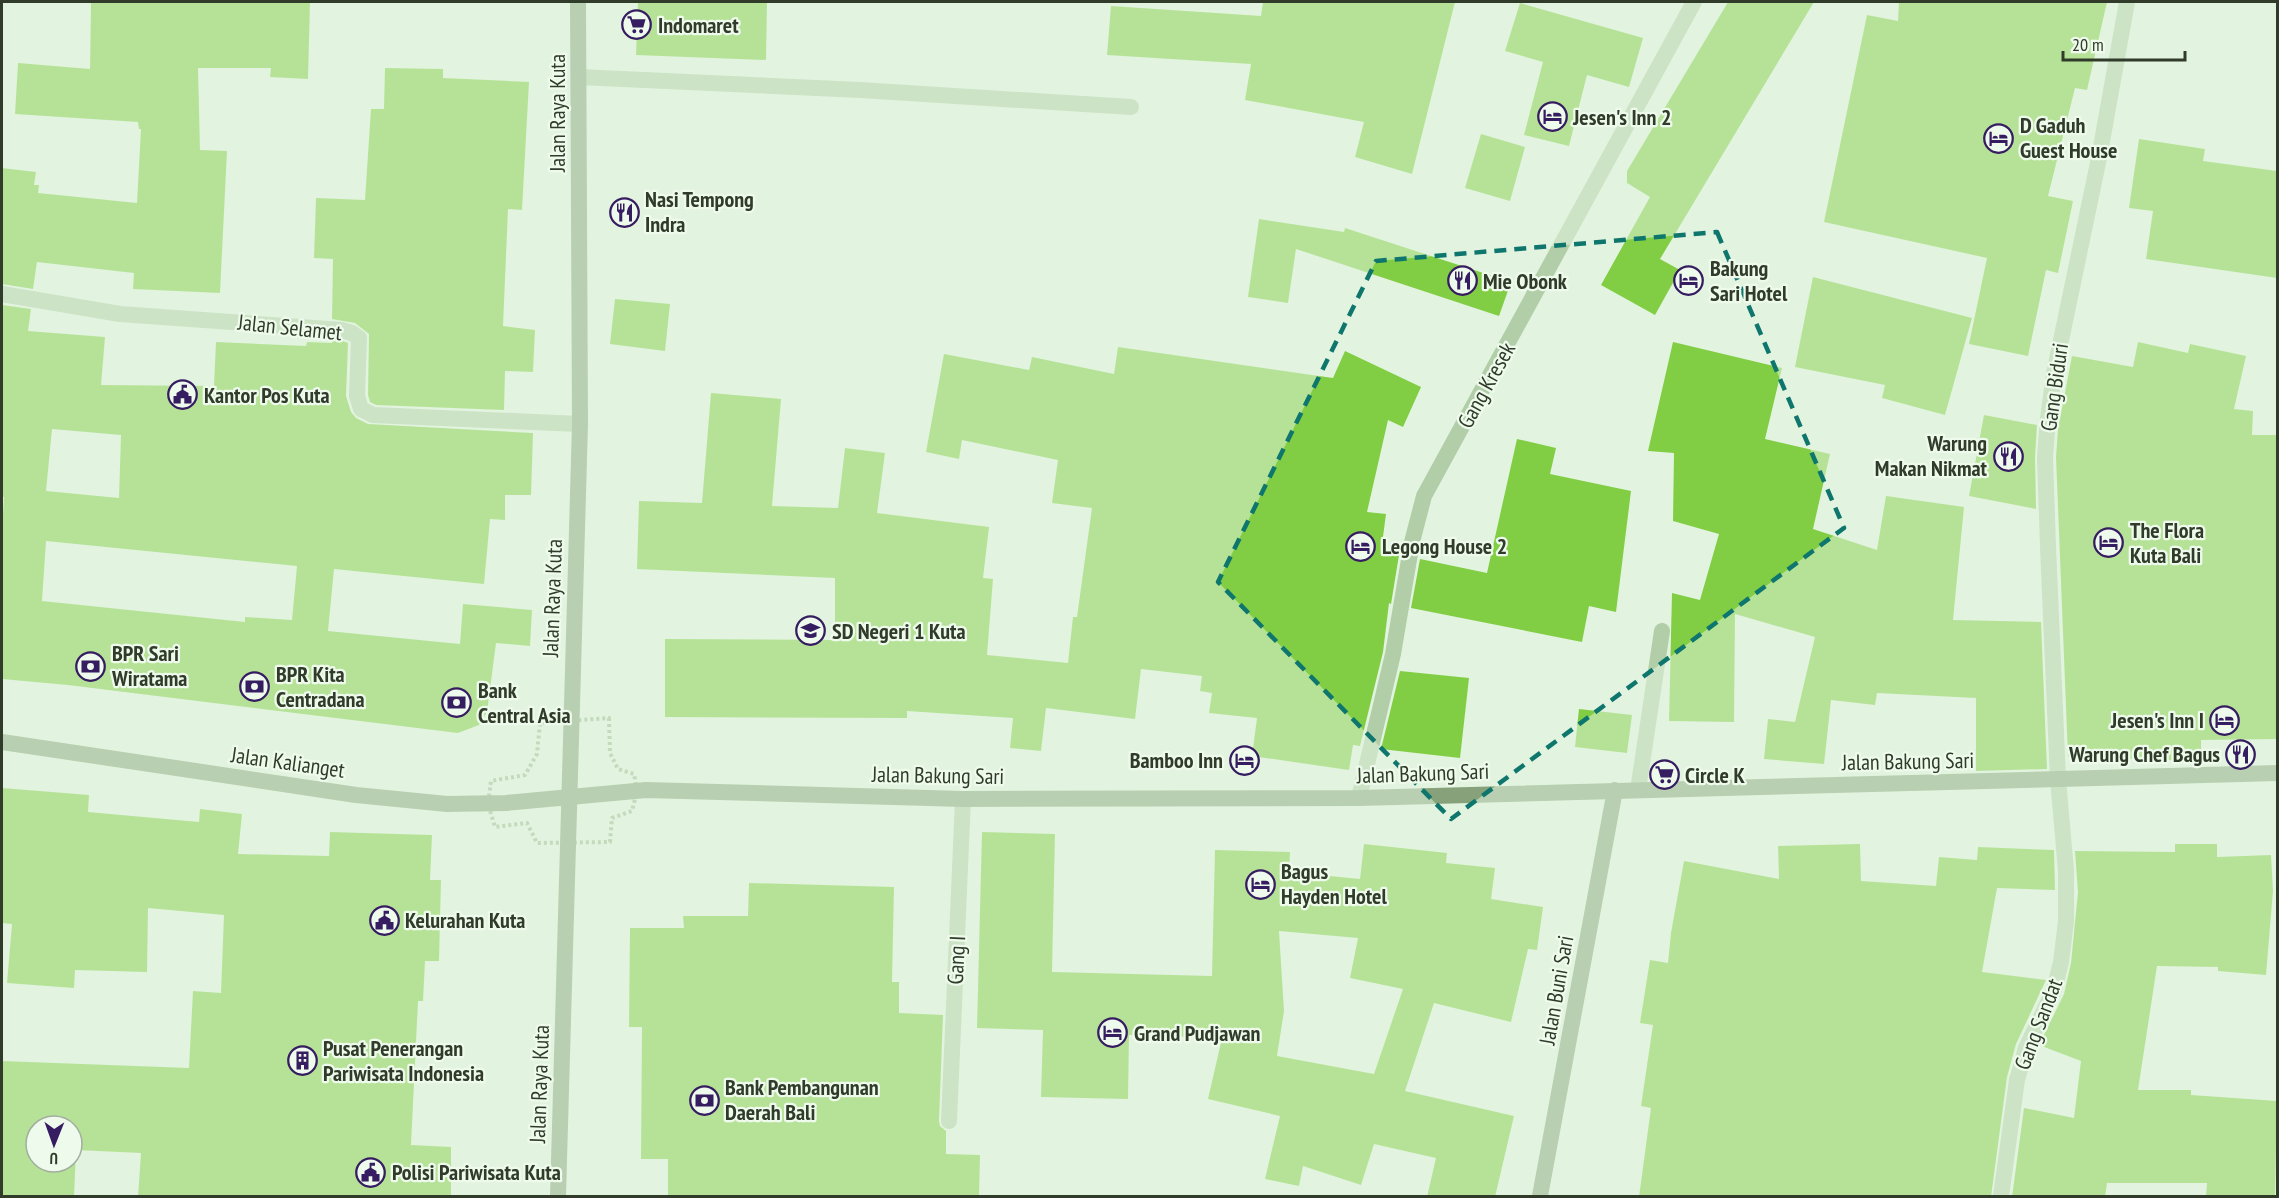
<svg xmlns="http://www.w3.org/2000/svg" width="2279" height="1198" viewBox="0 0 2279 1198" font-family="'PT Sans Narrow',sans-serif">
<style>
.building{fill:#81cd44;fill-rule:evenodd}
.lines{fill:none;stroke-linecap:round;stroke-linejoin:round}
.path{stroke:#9dba93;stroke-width:4;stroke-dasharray:3 3;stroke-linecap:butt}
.minor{stroke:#b2cea9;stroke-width:16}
.secondary{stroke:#87a27a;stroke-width:16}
.marked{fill:none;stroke:#0f766e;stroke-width:4.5;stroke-dasharray:12 8;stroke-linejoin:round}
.labels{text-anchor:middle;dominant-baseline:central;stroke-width:4.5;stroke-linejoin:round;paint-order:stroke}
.poi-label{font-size:22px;font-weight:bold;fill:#303b2a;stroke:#eefbec;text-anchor:start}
.street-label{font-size:22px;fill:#303b2a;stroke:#eefbec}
</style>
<rect width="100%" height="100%" fill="#e2f4df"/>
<g class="building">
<polygon points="91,2 310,2 308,79 270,77 271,68 198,68 200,150 227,151 220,293 133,289 134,273 37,262 33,289 2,284 2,168 36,172 34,185 39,185 38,193 137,203 141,129 139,129 138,122 15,114 18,63 90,69"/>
<polygon points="638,2 767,2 766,60 636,55"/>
<polygon points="1263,2 1455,2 1412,174 1355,157 1364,122 1245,100 1251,64 1107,55 1111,6 1261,16"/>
<polygon points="1728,2 1814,2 1660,259 1680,270 1655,315 1601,285 1650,197 1627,183 1627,171"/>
<polygon points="1899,2 2107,2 2087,90 2075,88 2048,196 2073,201 2058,273 2046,270 2028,356 1969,344 1987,258 1824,222 1867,15 1898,21"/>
<polygon points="1520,3 1643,38 1629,87 1587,75 1569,146 1524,135 1543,62 1505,51"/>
<polygon points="385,68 443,69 443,78 529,82 522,210 508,209 503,326 535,330 533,372 505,371 504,410 376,405 370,402 368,395 369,334 355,323 332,319 333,259 314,258 316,198 365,200 371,109 384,109"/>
<polygon points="1481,134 1525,147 1510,201 1465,188"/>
<polygon points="2139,139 2205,149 2203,161 2277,171 2277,278 2146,259 2153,211 2129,208"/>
<polygon points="1259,219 1344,232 1345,228 1511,282 1499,316 1296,249 1288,303 1248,297"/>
<polygon points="1813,277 1972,318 1945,415 1882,398 1885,385 1795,367"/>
<polygon points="615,299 670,304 665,351 610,344"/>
<path d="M2,305L31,309L28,331L105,337L101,385L214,386L216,342L306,346L307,342L332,343V340H340L348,343L346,396L351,412L356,418L368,424L533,433L531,495H505V520L490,519L484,584L334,569L328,631L460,644L463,604L532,610L530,646L496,643L487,712L479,725L458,733L68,685L2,679V529L4,497H2ZM52,429L121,435L119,498L46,491ZM46,541L297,566L292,620L245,617V622L42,601Z"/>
<polygon points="1673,342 1782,368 1765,439 1830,454 1813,529 1877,550 1886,496 1964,507 1953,620 2041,622 2047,769 1976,771 1976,698 1877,693 1875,705 1831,700 1824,764 1764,759 1768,719 1795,722 1815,637 1735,614 1734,722 1669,721 1672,593 1700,600 1719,534 1673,521 1674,453 1648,451"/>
<polygon points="2138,342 2188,353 2190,344 2246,356 2234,409 2253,411 2252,435 2277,435 2277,739 2201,740 2201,761 2068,757 2056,457 2058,429 2072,356 2133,367"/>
<polygon points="1118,347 1333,378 1345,351 1421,387 1403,427 1388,420 1367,512 1386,514 1381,552 1399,555 1391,604 1389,603 1383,652 1360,746 1353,745 1349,770 1252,756 1257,718 1209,713 1212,693 1200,691 1202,676 1141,669 1135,719 1046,708 1041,751 1010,748 1013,718 907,711 907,718 665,717 665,639 835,640 835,578 637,569 639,501 702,503 711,393 781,399 772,506 838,508 845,448 885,453 877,513 989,527 983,578 993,579 987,655 1068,663 1073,617 1077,617 1092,508 1052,503 1058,460 962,440 959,459 926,452 944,354 1029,370 1032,357 1114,374"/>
<polygon points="1984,415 2037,425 2035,457 2036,509 1969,496"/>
<polygon points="1517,439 1556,448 1550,474 1631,491 1616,612 1589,606 1582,642 1411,608 1420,559 1487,573"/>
<polygon points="1400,671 1469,678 1460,758 1381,749"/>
<polygon points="1579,709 1632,715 1627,753 1575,747"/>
<path d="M2,788L89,795L88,812L199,822L200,809L242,814L238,854L329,856L330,832L432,835L430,880H441L439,961H425L423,1001H418L411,1145L451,1147V1197H138L141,1153L76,1150L74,1197H2V1061L189,1068L193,991L221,993L224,915L148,908L147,972L75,970L74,988L7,983L12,924L2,923ZM36,1126H72V1162H36Z"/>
<path d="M982,832L1055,834L1052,972L1212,976L1215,850L1290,852L1289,872L1360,879L1364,844L1447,853L1446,863L1495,868L1491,899L1543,907L1537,950L1528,949L1511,1022L1434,1003L1405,1091L1514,1116L1495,1197H1427L1436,1158L1374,1144L1361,1185L1303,1166L1299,1186L1265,1179L1280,1116L1208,1099L1222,1038L1129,1035L1128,1099L1041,1097L1043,1030L977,1028ZM1279,931L1358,938L1350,978L1403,989L1374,1074L1277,1056L1284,1011Z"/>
<polygon points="1860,844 1861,881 1936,886 1939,857 1977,860 1978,847 2054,850 2055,890 1997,888 1982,972 2046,980 2016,1044 2007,1077 1991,1197 1639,1197 1651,1108 1641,1106 1653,1025 1640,1023 1650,960 1668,963 1671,933 1684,861 1779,879 1778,846"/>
<polygon points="2175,844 2217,844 2217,857 2271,855 2273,891 2266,975 2218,971 2218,967 2157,966 2138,1090 2191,1090 2191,1095 2277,1101 2275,1197 2206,1197 2207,1183 2107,1183 2105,1197 2012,1197 2024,1108 2074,1118 2081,1061 2039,1045 2064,994 2071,963 2078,892 2075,851 2175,852"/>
<polygon points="749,883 894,887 892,982 899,982 899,1013 943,1015 939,1121 940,1126 946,1131 946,1154 980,1155 979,1197 668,1197 668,1159 641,1159 642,1027 629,1027 630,928 684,928 683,916 748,916"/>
</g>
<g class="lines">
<polygon class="path" points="609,718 610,753 618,769 634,774 637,791 632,811 612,818 610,842 537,843 527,823 495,827 488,804 491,781 525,775 537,754 540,723"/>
<g class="minor">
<polyline points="579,77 860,90 1131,107"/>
<polyline points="2,294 120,314 342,330 352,333 359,338 357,396 361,409 373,415 580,424"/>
<polyline points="1638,790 1662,631"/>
<polyline points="1359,798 1393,654 1412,542 1424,496 1694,2"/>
<polyline points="949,1121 963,799"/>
<polyline points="2001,1196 2017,1080 2026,1048 2054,990 2061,962 2066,921 2066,871 2058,779 2048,547 2045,457 2048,418 2054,374 2099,158 2127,2"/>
</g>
<g class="secondary">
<polyline points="2,742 356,795 447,804 506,803 646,790 963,799 1359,798 2278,773"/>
<polyline points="558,1196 580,424 578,2"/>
<polyline points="1540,1196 1615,790"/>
</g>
</g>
<path d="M0 0H2279V1198H0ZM1717,232L1844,528L1451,819L1218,582L1376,261Z" fill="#e2f4df" fill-opacity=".55" fill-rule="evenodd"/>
<path class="marked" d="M1717,232L1844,528L1451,819L1218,582L1376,261Z"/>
<defs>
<symbol id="supermarket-ring" viewBox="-11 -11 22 22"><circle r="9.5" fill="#eefbec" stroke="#361c60" stroke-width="1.5"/><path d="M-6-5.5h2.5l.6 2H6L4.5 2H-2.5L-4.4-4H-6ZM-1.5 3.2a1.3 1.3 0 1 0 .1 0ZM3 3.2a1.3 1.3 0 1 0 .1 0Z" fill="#361c60"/></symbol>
<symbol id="hotel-ring" viewBox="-11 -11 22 22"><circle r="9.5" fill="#eefbec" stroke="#361c60" stroke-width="1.5"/><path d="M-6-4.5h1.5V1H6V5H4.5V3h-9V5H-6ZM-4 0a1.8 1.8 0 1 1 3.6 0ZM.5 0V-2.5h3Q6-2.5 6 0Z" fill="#361c60"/></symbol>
<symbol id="restaurant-ring" viewBox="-11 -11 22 22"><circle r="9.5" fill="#eefbec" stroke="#361c60" stroke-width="1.5"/><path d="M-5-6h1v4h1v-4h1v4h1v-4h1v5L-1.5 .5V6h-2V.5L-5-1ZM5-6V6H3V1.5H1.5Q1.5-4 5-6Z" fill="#361c60"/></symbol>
<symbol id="civic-ring" viewBox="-11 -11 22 22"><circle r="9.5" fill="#eefbec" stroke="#361c60" stroke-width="1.5"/><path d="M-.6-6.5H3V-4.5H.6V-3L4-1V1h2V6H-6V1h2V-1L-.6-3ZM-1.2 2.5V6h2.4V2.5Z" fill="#361c60"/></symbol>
<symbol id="school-ring" viewBox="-11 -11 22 22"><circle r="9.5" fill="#eefbec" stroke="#361c60" stroke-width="1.5"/><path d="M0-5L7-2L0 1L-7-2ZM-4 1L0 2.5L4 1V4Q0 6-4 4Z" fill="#361c60"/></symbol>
<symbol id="bank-ring" viewBox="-11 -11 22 22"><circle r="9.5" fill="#eefbec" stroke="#361c60" stroke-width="1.5"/><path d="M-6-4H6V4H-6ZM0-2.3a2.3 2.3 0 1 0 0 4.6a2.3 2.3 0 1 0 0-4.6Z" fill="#361c60"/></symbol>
<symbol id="building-ring" viewBox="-11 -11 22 22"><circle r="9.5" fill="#eefbec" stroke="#361c60" stroke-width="1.5"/><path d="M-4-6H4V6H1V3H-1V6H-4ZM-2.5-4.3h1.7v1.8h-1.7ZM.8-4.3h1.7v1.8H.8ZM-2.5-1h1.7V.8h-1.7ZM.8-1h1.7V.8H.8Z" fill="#361c60"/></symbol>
</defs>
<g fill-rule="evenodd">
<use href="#supermarket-ring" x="620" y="8" width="33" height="33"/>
<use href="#hotel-ring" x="1536" y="100" width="33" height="33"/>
<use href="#hotel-ring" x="1982" y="122" width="33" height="33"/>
<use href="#restaurant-ring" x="608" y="196" width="33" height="33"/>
<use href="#restaurant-ring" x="1446" y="264" width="33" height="33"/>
<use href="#hotel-ring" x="1672" y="264" width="33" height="33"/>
<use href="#civic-ring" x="166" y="378" width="33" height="33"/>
<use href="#restaurant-ring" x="1992" y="440" width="33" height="33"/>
<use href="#hotel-ring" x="2092" y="526" width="33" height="33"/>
<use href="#hotel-ring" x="1344" y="530" width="33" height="33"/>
<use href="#school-ring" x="794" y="614" width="33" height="33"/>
<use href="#bank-ring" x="74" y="650" width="33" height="33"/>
<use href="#bank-ring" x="238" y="670" width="33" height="33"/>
<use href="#bank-ring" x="440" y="686" width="33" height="33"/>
<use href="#hotel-ring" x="2208" y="704" width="33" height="33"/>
<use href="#restaurant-ring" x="2224" y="738" width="33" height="33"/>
<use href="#hotel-ring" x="1228" y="744" width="33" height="33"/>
<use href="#supermarket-ring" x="1648" y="758" width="33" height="33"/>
<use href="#hotel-ring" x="1244" y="868" width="33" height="33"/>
<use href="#civic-ring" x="368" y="904" width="33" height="33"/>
<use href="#hotel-ring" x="1096" y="1016" width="33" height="33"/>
<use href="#building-ring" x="286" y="1044" width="33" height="33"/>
<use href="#bank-ring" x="688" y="1084" width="33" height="33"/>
<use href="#civic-ring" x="354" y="1156" width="33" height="33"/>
</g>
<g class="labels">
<g class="poi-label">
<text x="658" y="25">Indomaret</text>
<text x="1573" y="117">Jesen's Inn 2</text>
<text x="2020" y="125">D Gaduh<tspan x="2020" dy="25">Guest House</tspan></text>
<text x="645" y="199">Nasi Tempong<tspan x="645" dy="25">Indra</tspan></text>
<text x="1710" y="268">Bakung<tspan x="1710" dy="25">Sari Hotel</tspan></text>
<text x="1483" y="281">Mie Obonk</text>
<text x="204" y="395">Kantor Pos Kuta</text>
<text x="1987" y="443" text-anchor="end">Warung<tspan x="1987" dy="25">Makan Nikmat</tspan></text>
<text x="2130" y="530">The Flora<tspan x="2130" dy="25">Kuta Bali</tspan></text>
<text x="1382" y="546">Legong House 2</text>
<text x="832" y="631">SD Negeri 1 Kuta</text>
<text x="112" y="653">BPR Sari<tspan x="112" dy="25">Wiratama</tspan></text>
<text x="276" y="674">BPR Kita<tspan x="276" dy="25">Centradana</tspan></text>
<text x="478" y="690">Bank<tspan x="478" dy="25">Central Asia</tspan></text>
<text x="2204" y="720" text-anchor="end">Jesen's Inn I</text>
<text x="2220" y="754" text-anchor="end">Warung Chef Bagus</text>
<text x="1223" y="760" text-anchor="end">Bamboo Inn</text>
<text x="1685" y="775">Circle K</text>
<text x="1281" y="871">Bagus<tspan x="1281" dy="25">Hayden Hotel</tspan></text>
<text x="405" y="920">Kelurahan Kuta</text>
<text x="1134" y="1033">Grand Pudjawan</text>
<text x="323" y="1048">Pusat Penerangan<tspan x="323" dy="25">Pariwisata Indonesia</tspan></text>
<text x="725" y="1087">Bank Pembangunan<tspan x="725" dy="25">Daerah Bali</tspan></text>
<text x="392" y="1172">Polisi Pariwisata Kuta</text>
</g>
<g class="street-label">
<text transform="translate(557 113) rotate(-90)">Jalan Raya Kuta</text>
<text transform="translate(290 327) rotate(6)">Jalan Selamet</text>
<text transform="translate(1486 385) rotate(-61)">Gang Kresek</text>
<text transform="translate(2054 387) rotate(-82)">Gang Biduri</text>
<text transform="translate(552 598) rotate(-88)">Jalan Raya Kuta</text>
<text transform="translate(1908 761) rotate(-1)">Jalan Bakung Sari</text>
<text transform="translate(288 762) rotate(8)">Jalan Kalianget</text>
<text transform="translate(1423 773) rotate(-2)">Jalan Bakung Sari</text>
<text transform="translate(938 775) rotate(1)">Jalan Bakung Sari</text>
<text transform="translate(956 960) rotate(-87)">Gang I</text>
<text transform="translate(1556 990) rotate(-80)">Jalan Buni Sari</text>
<text transform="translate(2038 1024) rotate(-69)">Gang Sandat</text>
<text transform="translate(539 1084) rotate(-88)">Jalan Raya Kuta</text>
</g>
</g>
<rect width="2279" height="1198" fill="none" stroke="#303b2a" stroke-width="6"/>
<g transform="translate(54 1144) rotate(181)"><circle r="28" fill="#eefbec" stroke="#a2ae9e" stroke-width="1.5"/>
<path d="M0-4.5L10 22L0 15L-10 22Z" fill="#361c60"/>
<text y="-9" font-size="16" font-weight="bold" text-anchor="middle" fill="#303b2a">U</text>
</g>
<path d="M2063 51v9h122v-9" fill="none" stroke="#303b2a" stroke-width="3"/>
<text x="2072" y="51" font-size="18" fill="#303b2a" stroke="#eefbec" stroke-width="4.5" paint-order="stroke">20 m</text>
</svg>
